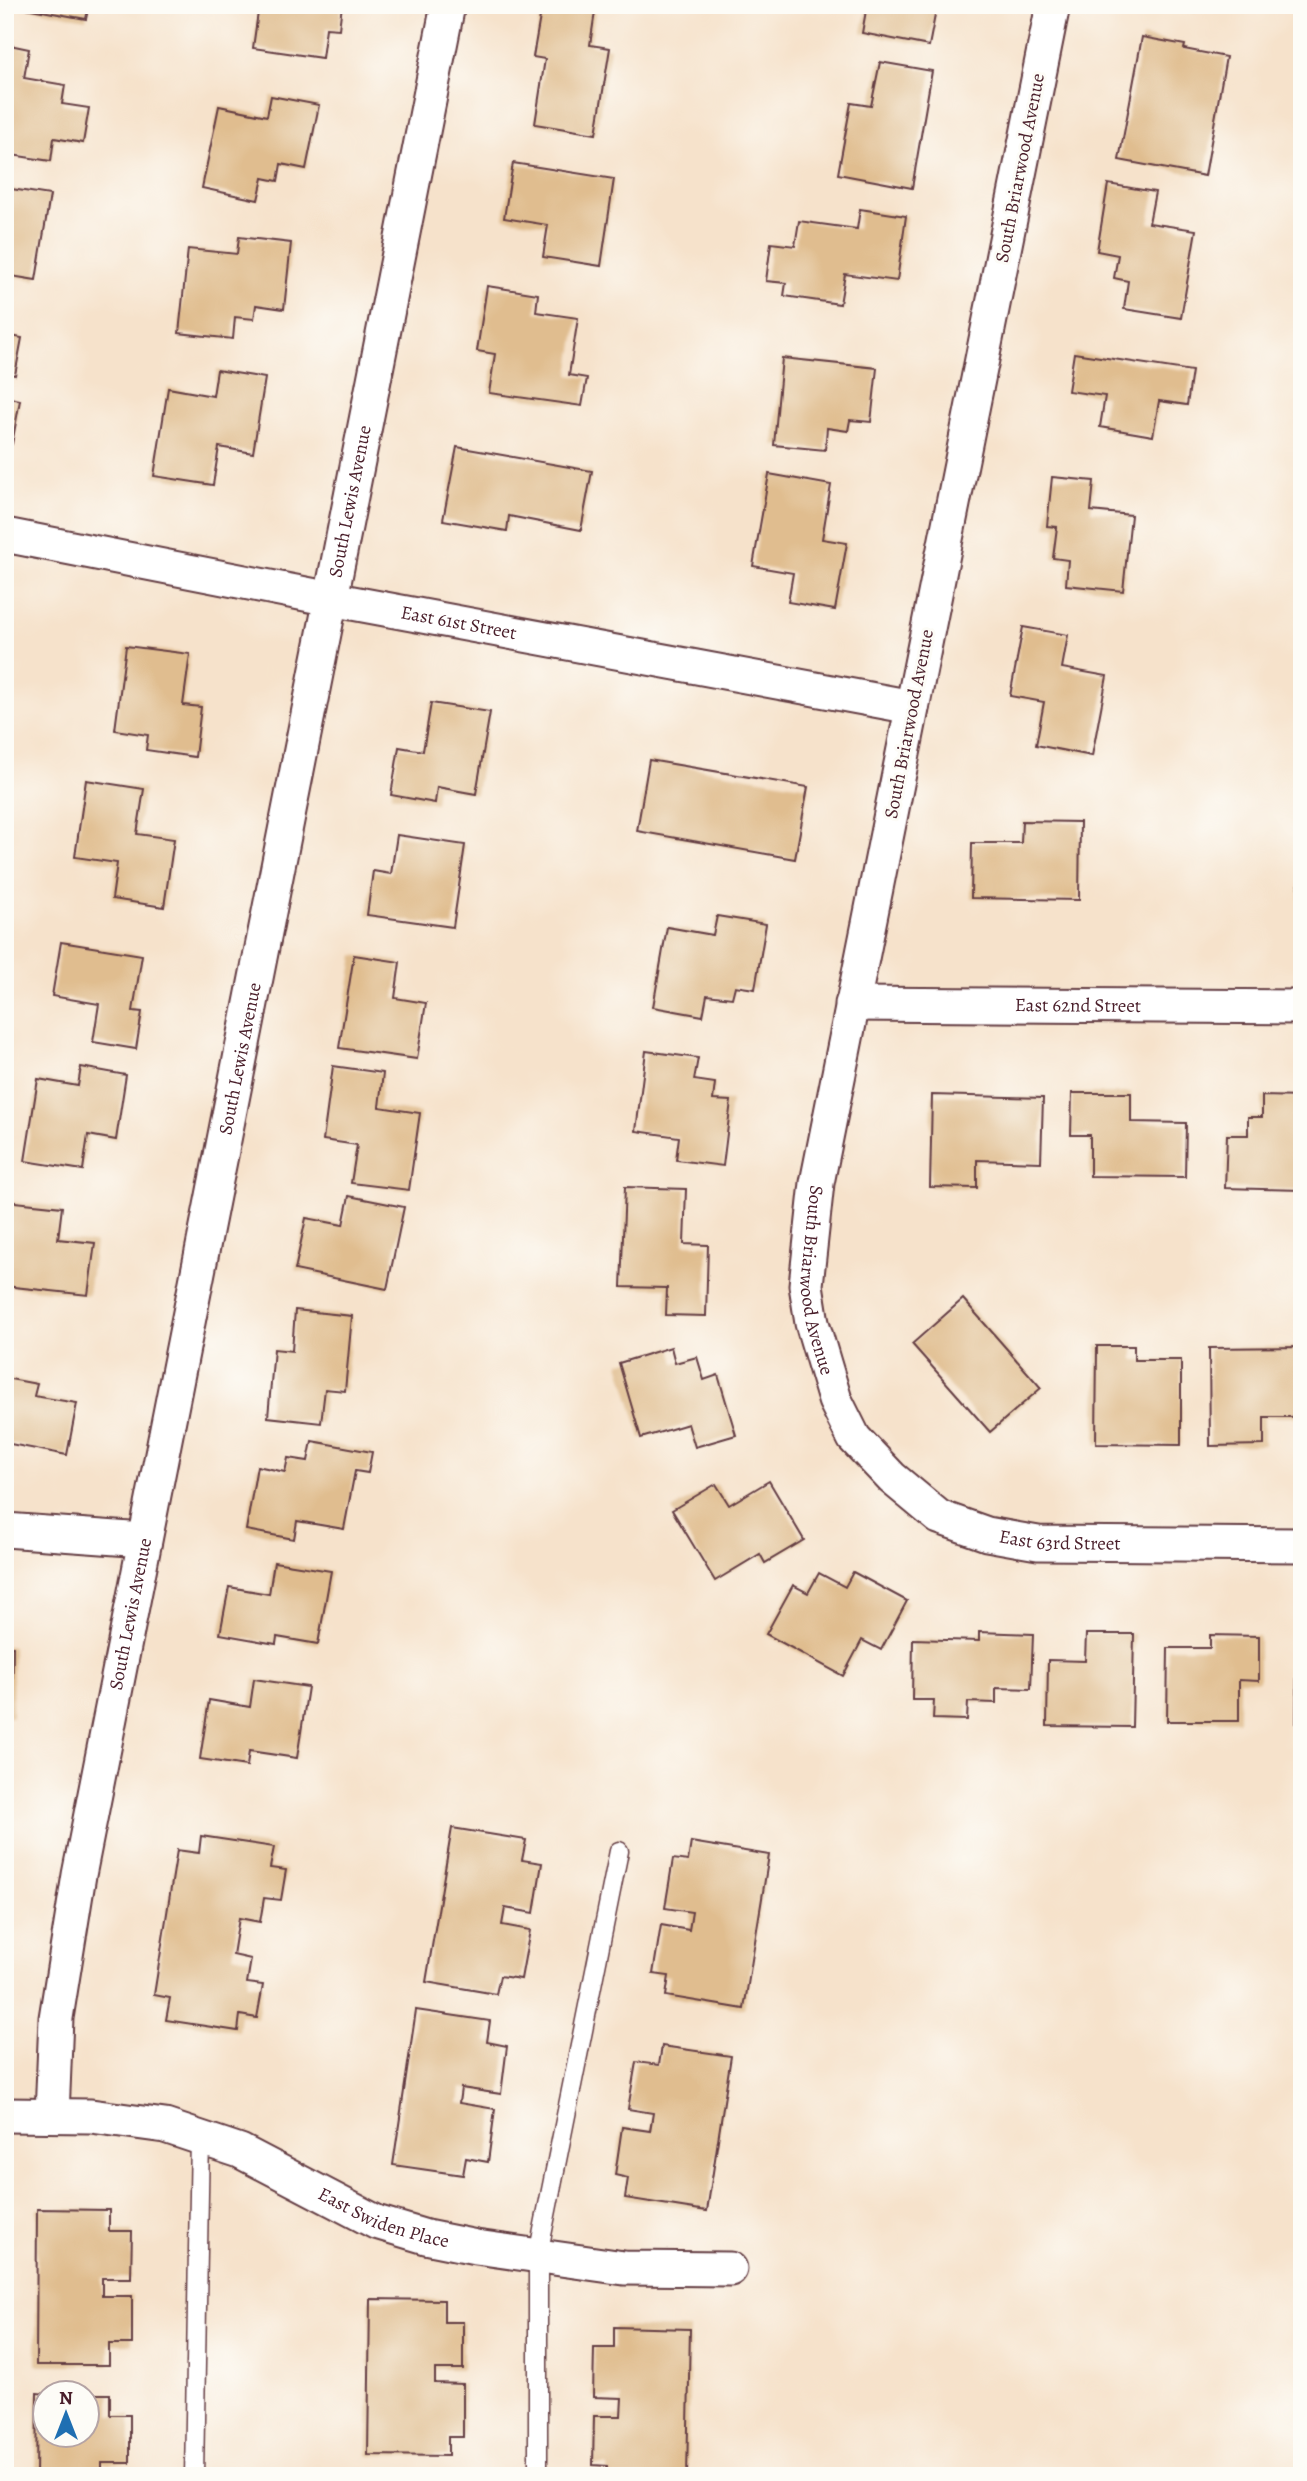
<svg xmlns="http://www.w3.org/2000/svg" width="1307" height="2481" viewBox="0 0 1307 2481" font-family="Alegreya,serif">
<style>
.building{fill:#e0bd8f}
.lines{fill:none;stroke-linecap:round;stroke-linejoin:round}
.lane-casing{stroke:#643c43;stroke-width:21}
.street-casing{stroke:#643c43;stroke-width:37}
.lane{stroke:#fff;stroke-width:18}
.street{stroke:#fff;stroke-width:33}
.labels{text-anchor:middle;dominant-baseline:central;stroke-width:6;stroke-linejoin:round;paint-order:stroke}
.street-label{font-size:19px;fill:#4a1f2b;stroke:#fdfcf7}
</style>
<rect width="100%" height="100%" fill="#fdfcf7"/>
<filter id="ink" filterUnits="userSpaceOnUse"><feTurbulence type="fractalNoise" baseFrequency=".0143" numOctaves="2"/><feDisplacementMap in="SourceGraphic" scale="14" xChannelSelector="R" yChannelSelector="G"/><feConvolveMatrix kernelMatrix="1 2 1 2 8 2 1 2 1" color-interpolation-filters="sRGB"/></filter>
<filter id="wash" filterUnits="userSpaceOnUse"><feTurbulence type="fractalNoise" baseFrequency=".00686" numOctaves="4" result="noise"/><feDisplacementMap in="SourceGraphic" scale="28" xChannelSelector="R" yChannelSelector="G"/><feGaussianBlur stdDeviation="1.57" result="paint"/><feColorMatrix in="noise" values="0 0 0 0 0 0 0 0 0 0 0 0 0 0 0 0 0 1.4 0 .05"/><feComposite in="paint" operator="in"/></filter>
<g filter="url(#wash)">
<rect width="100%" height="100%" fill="#f6e2cb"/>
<g id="blocks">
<g class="building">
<polygon points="9,5 89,5 86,19"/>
<polygon points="259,5 342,5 339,29 326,28 322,58 253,48"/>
<polygon points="542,5 596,5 590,45 610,48 596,134 535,124 545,59 533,57"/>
<polygon points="867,5 937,5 929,46 862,33"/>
<polygon points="1168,5 1197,5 1196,12"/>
<polygon points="1142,37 1185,45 1184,49 1226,57 1205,176 1119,160"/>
<polygon points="5,44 29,49 24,78 65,85 62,104 89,108 83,143 54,138 51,161 5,154"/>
<polygon points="880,62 932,71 912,188 838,174 851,103 871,106"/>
<polygon points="271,96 319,105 306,169 281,164 278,181 263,178 258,200 202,188 219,106 267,116"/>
<polygon points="513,163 614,179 601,266 543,257 548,225 504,218"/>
<polygon points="1108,184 1155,192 1149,223 1196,230 1181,318 1124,309 1128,281 1114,278 1118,255 1097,251"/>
<polygon points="5,188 50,195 36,280 5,275"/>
<polygon points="860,209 906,216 897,281 845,274 840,304 784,296 786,283 766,281 771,243 795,246 799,221 857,229"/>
<polygon points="239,237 291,243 284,309 256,305 254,319 235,317 233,339 179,333 188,249 237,254"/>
<polygon points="487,286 538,294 536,312 578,318 569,375 587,378 582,406 489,393 495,354 477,351"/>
<polygon points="5,335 22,338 15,375 5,373"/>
<polygon points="1074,353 1192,371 1187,405 1159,401 1153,436 1100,427 1105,396 1068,391"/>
<polygon points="782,358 877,368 871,422 850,420 848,431 827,428 825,450 774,445"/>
<polygon points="217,370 265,378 253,453 219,447 213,485 154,476 168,388 213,396"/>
<polygon points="5,397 20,400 12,444 5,443"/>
<polygon points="457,447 592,471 581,530 509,516 507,531 443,520"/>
<polygon points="769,474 831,485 822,539 847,543 835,610 788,602 793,573 753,566"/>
<polygon points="1052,477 1094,481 1091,511 1131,515 1123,591 1066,585 1068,560 1053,558 1057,527 1047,526"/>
<polygon points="1023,627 1068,635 1062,668 1107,676 1092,756 1036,745 1044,702 1010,696"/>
<polygon points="126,646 190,654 183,705 201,707 195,757 146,750 148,735 115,730"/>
<polygon points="431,703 490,712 476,794 437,787 435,803 391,795 399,747 423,751"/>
<polygon points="1297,705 1302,705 1302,762 1295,761"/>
<polygon points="649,760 808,787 795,859 637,831"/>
<polygon points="86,780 144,789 137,834 174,839 164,907 112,899 117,863 75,857"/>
<polygon points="1022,821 1080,822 1079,900 971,898 972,843 1021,843"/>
<polygon points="1298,833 1302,833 1302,910 1299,910"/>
<polygon points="397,835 465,845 453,927 367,915 373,871 391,874"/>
<polygon points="717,916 766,924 755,989 735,986 732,998 707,995 703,1016 653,1007 667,927 713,935"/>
<polygon points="61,942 142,955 133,1011 142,1012 136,1049 93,1042 99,1004 52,996"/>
<polygon points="354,955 400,962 395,998 426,1003 417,1059 339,1048"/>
<polygon points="646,1051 698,1058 694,1080 715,1083 713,1100 731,1101 723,1166 676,1160 679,1137 636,1131"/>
<polygon points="333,1066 383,1073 379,1107 420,1113 409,1190 351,1183 357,1145 323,1140"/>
<polygon points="81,1067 126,1075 116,1140 88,1135 83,1170 25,1161 38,1079 78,1086"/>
<polygon points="1072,1093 1131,1093 1131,1122 1186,1123 1185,1177 1090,1176 1090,1135 1071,1135"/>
<polygon points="932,1095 1043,1098 1041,1162 977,1160 977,1188 930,1187"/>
<polygon points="1262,1096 1302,1097 1302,1190 1225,1188 1227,1135 1248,1135 1248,1117 1262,1117"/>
<polygon points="625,1187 686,1189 684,1244 708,1245 706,1316 666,1315 667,1288 621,1287"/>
<polygon points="349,1196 404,1207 387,1289 295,1270 306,1218 343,1225"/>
<polygon points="5,1201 62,1207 58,1239 95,1243 88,1295 5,1286"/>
<polygon points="963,1299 1041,1388 990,1432 912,1344"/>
<polygon points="295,1310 352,1316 345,1391 325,1389 321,1423 268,1417 274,1349 292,1351"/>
<polygon points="1097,1346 1134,1346 1134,1360 1181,1360 1181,1445 1096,1444"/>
<polygon points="671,1347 675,1363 697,1357 704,1380 718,1375 736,1435 695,1447 688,1424 641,1438 619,1363"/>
<polygon points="1302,1347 1302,1417 1264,1417 1264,1445 1210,1446 1209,1348"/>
<polygon points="5,1378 37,1384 34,1396 77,1403 67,1455 5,1443"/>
<polygon points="312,1441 372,1452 368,1473 355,1471 344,1529 297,1521 294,1539 246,1530 257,1466 285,1472 288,1458 308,1461"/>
<polygon points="769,1481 804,1540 765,1563 760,1554 715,1581 672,1510 716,1484 729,1505"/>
<polygon points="274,1562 331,1571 318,1644 277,1637 276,1644 220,1634 229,1587 269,1594"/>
<polygon points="853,1572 907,1601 881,1650 862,1640 843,1676 766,1634 793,1585 808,1593 819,1573 845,1587"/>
<polygon points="979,1632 1033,1634 1031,1689 996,1688 996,1703 968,1702 967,1720 933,1719 934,1700 912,1700 913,1639 979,1641"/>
<polygon points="1086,1634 1134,1634 1132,1727 1047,1726 1048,1660 1085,1661"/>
<polygon points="1210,1635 1259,1636 1259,1681 1239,1680 1239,1721 1167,1721 1168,1648 1210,1648"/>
<polygon points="5,1646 13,1646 12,1717 5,1717"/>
<polygon points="1297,1653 1302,1653 1302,1723 1296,1723"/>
<polygon points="254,1679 308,1687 297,1758 249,1751 247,1766 200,1759 209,1700 250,1707"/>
<polygon points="452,1828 526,1840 522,1860 542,1863 534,1913 505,1908 502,1925 530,1930 521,1979 500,1976 496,1994 426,1982"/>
<polygon points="201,1836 274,1847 270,1868 286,1870 281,1900 264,1898 260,1922 239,1918 233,1955 251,1959 247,1983 263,1985 257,2018 240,2015 238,2031 166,2020 170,1998 154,1995 177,1850 199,1853"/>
<polygon points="691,1842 769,1855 744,2009 666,1996 669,1976 653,1974 661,1925 689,1930 692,1912 665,1908 673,1859 688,1861"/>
<polygon points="416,2010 490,2021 487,2042 507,2046 501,2094 461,2088 459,2103 495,2109 488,2162 466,2158 463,2175 393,2165"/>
<polygon points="662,2046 731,2056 707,2211 625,2198 628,2178 615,2175 622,2127 650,2131 653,2113 628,2109 636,2062 659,2065"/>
<polygon points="37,2209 109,2210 109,2231 132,2231 131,2278 102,2278 102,2296 132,2296 132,2344 109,2344 109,2365 36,2365"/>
<polygon points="370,2299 444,2300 444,2322 463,2322 463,2369 435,2369 435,2383 463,2384 463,2437 448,2437 448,2456 368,2455"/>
<polygon points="614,2327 690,2329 687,2476 607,2476 607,2466 593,2465 594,2416 621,2416 622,2398 593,2397 594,2348 614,2348"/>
<polygon points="37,2393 46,2394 46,2436 88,2436 88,2394 110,2394 110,2415 130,2415 130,2463 102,2463 102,2476 36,2476"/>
</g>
</g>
</g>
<g filter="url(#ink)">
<use href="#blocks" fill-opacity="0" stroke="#643c43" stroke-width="2"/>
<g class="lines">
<defs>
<g id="lane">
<polyline points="194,2476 200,2137"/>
<polyline points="538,2476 538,2255 619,1851"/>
</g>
<g id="street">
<path id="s1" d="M1053,5L817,1183L806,1285L812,1323L835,1400L854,1438L892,1478L939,1517L987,1534L1038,1543L1302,1545"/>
<path id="s2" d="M5,535L331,599L912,707"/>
<path id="s3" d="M852,1004L1302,1007"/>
<polyline points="5,1530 144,1540"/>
<path id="s4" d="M5,2115L91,2116L165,2126L240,2151L376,2222L426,2237L476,2247L624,2268L730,2269"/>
<path id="s5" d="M52,2115L56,2018L79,1875L448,5"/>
</g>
</defs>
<use href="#lane" class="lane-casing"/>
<use href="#street" class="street-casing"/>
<use href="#lane" class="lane"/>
<use href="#street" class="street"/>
</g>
</g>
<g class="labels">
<g class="street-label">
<text transform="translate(1020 168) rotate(-79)">South Briarwood Avenue</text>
<text stroke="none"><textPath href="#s5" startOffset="1642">South Lewis Avenue</textPath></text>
<text stroke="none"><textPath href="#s2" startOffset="462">East 61st Street</textPath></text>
<text transform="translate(909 724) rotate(-79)">South Briarwood Avenue</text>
<text stroke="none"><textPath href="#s3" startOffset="226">East 62nd Street</textPath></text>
<text stroke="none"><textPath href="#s5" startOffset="1074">South Lewis Avenue</textPath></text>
<text stroke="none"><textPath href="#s1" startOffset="1300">South Briarwood Avenue</textPath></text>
<text stroke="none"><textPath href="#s1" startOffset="1706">East 63rd Street</textPath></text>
<text stroke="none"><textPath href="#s5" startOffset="508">South Lewis Avenue</textPath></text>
<text stroke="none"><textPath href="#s4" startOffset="399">East Swiden Place</textPath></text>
</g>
</g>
<rect width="1307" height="2481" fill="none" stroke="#fdfcf7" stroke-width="28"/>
<g transform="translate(66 2414)"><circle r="33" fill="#fdfcf7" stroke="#b5a4a5" stroke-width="2"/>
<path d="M0-5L12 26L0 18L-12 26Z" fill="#1f6fb2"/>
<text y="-10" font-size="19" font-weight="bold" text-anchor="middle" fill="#4a1f2b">N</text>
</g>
</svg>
